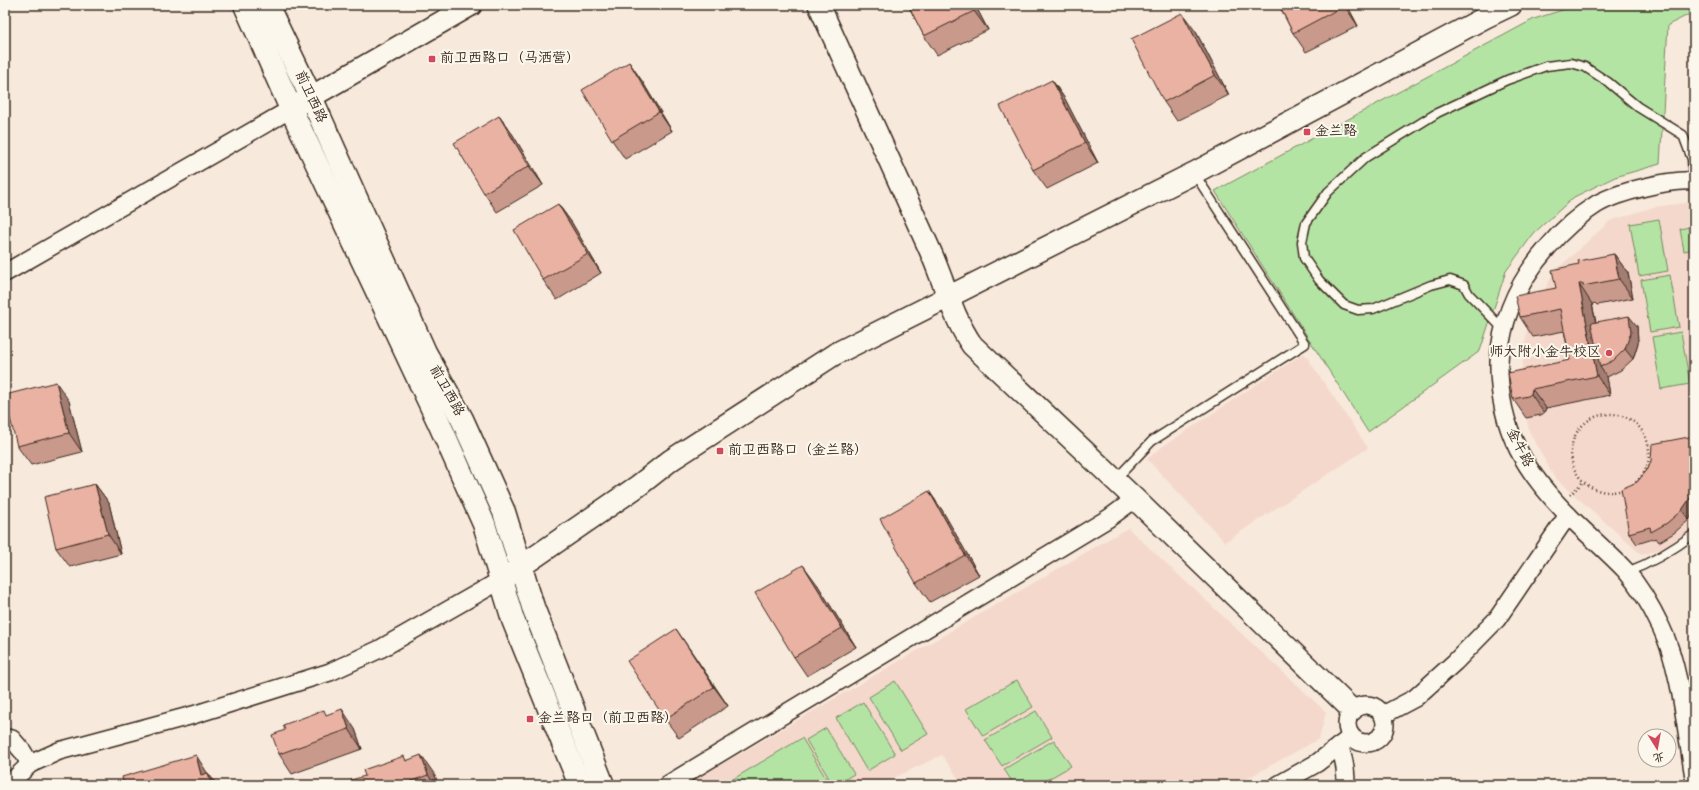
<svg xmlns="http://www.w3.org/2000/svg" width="1699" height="790" viewBox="0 0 1699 790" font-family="Dekko,'LXGW WenKai TC',sans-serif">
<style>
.built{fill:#f4d8cc}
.green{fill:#b4e4a4;stroke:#788761}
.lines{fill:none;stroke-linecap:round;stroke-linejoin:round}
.service-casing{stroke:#3b2a1e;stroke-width:11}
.minor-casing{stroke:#3b2a1e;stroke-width:20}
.tertiary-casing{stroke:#3b2a1e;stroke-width:24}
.secondary-casing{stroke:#3b2a1e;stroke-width:25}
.path{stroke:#3b2a1e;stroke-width:2.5;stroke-dasharray:1 3;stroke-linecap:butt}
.service{stroke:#fbf7ec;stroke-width:8}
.minor{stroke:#fbf7ec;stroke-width:17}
.tertiary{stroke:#fbf7ec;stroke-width:21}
.secondary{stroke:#fbf7ec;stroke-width:22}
.wall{fill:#c9998c;stroke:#3b2a1e}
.shaded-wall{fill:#a47d72;stroke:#3b2a1e}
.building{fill:#eab2a3;stroke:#3b2a1e}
.poi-dot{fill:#d1495b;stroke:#fbf7ec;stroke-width:1.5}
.labels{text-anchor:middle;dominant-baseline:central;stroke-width:4;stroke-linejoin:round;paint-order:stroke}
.poi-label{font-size:14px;fill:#3b2a1e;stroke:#fbf7ec;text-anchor:start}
.street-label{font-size:14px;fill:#3b2a1e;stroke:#fbf7ec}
</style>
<rect width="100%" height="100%" fill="#f8e9dd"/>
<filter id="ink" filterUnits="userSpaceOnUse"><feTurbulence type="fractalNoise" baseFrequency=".025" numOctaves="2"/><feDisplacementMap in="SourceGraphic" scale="8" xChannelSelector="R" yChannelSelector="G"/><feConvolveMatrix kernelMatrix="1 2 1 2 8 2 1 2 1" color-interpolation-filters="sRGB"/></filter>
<g filter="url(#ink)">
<g class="built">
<polygon points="1694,202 1694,531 1676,545 1642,555 1554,477 1529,431 1520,384 1528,322 1554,272 1610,221 1653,207"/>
<polygon points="1304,353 1368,448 1225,542 1147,459 1162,447"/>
<polygon points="1128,528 1326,712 1319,739 1235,785 963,785 942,755 879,785 686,785"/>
</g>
<g class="green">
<polygon points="1578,5 1694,5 1694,12 1668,25 1660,164 1615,177 1574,197 1534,233 1506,271 1480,351 1368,432 1215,191 1534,19"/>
<polygon points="1659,219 1668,271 1639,276 1630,224"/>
<polygon points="1694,226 1694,249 1684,251 1680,229"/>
<polygon points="1670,275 1679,327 1650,332 1641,280"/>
<polygon points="1681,332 1690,384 1661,389 1652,337"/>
<polygon points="1017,680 1033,707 983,736 966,709"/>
<polygon points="895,681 928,734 901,750 869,697"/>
<polygon points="863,702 895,754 867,771 836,718"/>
<polygon points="1036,711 1052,737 1002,766 985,740"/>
<polygon points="826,728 854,774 835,785 833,785 806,740"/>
<polygon points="802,738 830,785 723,785"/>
<polygon points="1054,740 1071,766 1038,785 1014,785 1004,769"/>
</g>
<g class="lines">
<defs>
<g id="service">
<polyline points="1504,330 1469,294 1464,285 1450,280 1431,285 1373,309 1358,310 1344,305 1319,280 1304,258 1302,242 1306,223 1328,192 1366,157 1437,113 1507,80 1546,66 1571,63 1585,67 1608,82 1638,107 1683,135 1692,159 1693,181"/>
<polyline points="1115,480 1152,441 1305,344 1194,173"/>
<path d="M1627,572C1651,563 1673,550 1694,534"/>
</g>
<g id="minor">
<path d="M1694,181C1670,179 1618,192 1597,204C1578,216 1562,230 1548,247C1520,279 1501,318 1499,362C1498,430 1526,474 1573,520C1590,537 1609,553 1626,571C1640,587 1652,608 1661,627C1681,668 1686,731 1694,777"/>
<polyline points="5,273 291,109"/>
<circle cx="1366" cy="724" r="19"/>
<polyline points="1383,715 1415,698 1455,662 1497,619 1568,515"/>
<polyline points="5,738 12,739 23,752 30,764"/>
<path d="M1339,746C1345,759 1346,771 1346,785"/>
<polyline points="8,785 30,764 59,751 193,715 330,672 380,649 501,580"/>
<polyline points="667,785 1109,518 1135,499"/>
<polyline points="1278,785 1317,763 1351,737"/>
</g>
<g id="tertiary">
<path d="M819,5C855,86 892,167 929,248C944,281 952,316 972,345L1135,499L1352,710"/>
<polyline points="297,105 471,5"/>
<polyline points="507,576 638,486 671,460 835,354 1194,173 1486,17 1511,5"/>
</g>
<g id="secondary">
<polyline points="245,5 291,109 439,423 484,524 513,620 580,785"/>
<polyline points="267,5 311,97 425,352 462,419 504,512 533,607 603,785"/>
</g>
</defs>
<use href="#service" class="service-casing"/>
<use href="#minor" class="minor-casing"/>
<use href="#tertiary" class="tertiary-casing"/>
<use href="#secondary" class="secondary-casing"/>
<g class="path">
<circle cx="1610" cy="453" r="39"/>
<polyline points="1570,495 1584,481"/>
</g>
<use href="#service" class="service"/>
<use href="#minor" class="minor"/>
<use href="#tertiary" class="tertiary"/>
<use href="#secondary" class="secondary"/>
</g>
<g class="wall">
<polygon points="908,5 975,5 988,30 937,55 924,36"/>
<polygon points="1279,5 1347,5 1358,26 1306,52 1293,33"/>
<polygon points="1196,32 1229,95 1177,121 1164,102"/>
<polygon points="629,62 642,81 672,131 625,159 612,140"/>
<polygon points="1052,80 1065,99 1098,163 1047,189 1033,170"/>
<polygon points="499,116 513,135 543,185 497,212 484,193"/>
<polygon points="558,204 572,223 601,273 557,300 543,280"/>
<polygon points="1614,254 1628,273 1633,298 1597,305 1595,303 1592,304 1596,322 1637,326 1638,343 1633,359 1621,370 1607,377 1610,395 1546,408 1544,413 1541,415 1526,418 1513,399 1570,360 1564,331 1533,337 1520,317 1556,288 1579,264"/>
<polygon points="69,401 82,452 31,465 17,446"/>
<polygon points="1651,461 1689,520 1674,533 1659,542 1656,538 1637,544 1629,533 1637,482 1648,469"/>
<polygon points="95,484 109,503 121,554 70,567 56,548"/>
<polygon points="929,491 942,510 979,575 930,602 916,583"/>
<polygon points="817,584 856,647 807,676 794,657"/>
<polygon points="689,648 728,706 679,738 665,719"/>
<polygon points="327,715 355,729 362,749 292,774 279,754"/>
<polygon points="407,760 435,775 438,785 353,785"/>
<polygon points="208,773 217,785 124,785"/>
</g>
<g class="shaded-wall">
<polygon points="971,5 975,5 988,30 974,11"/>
<polygon points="1344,5 1347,5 1358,26"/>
<polygon points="1182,13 1196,32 1229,95 1215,75"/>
<polygon points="629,62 642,81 672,131 659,112"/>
<polygon points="1052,80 1065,99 1098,163 1085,143"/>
<polygon points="499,116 513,135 543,185 529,166"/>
<polygon points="558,204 572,223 601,273 588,254"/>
<polygon points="1614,254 1628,273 1633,298 1619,279"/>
<polygon points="1579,284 1592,304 1604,365 1600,367 1607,377 1610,395 1597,376"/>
<polygon points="1629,316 1637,326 1638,343 1633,359 1625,349"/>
<polygon points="56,382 69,401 82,452 69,433"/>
<polygon points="1532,389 1546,408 1544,413 1531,394"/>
<polygon points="95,484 109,503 121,554 108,534"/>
<polygon points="929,491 942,510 979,575 965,555"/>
<polygon points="1694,492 1694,513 1689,520 1682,510"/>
<polygon points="803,565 817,584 856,647 842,628"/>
<polygon points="676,629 689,648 728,706 714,687"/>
<polygon points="342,709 355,729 362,749 349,729"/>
<polygon points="196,755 208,774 208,773 217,785 213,785 211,782 201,775"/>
<polygon points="421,755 435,775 438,785 435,785 428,775"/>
</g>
<g class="building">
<polygon points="908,5 971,5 974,11 924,36"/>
<polygon points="1279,5 1344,5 1344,6 1293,33"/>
<polygon points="1182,13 1215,75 1164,102 1131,39"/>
<polygon points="629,62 659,112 612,140 582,90"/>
<polygon points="1052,80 1085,143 1033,170 1000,106"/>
<polygon points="499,116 529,166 484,193 454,143"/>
<polygon points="558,204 588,254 543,280 514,230"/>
<polygon points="1614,254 1619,279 1583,286 1583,284 1579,284 1597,376 1532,389 1531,394 1528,396 1513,399 1508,373 1570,360 1560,309 1520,317 1515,296 1556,288 1552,270 1579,264 1578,261"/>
<polygon points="1629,316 1631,332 1625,349 1614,360 1600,367 1591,323"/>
<polygon points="56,382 69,433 17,446 5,398 5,395"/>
<polygon points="1694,436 1694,492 1693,494 1682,510 1667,523 1651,532 1650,527 1629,533 1621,489 1637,482 1648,469 1651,461 1652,444"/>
<polygon points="95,484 108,534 56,548 44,497"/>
<polygon points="929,491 965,555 916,583 880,519"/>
<polygon points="803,565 842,628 794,657 755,593"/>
<polygon points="676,629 714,687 665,719 627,661"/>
<polygon points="342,709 349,729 279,754 272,735 285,730 283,725 324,710 326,715"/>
<polygon points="196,755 201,775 208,773 211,782 201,785 124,785 122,777"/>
<polygon points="421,755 428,775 401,785 353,785 351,780 365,776 363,770 404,756 406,761"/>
</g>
</g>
<g class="poi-dot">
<rect x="428" y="55" width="8" height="8" rx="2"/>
<rect x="1303" y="128" width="8" height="8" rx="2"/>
<circle cx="1609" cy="353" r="4"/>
<rect x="716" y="447" width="8" height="8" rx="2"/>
<rect x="526" y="715" width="8" height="8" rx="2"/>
</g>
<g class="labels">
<g class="poi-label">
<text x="440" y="59">前卫西路口（马洒营）</text>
<text x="1315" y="132">金兰路</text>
<text x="1601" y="353" text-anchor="end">师大附小金牛校区</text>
<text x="728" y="451">前卫西路口（金兰路）</text>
<text x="538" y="719">金兰路口（前卫西路）</text>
</g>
<g class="street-label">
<text transform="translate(310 97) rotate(65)">前卫西路</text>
<text transform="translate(446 391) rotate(61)">前卫西路</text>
<text transform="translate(1519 448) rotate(63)">金牛路</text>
</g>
</g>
<rect width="1699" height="790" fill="none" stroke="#fbf7ec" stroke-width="20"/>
<rect x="10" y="10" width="1679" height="770" fill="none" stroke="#3b2a1e" stroke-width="1.5" filter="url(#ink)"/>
<g transform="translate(1657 748) rotate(169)"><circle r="19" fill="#fbf7ec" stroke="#aea59a"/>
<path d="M0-3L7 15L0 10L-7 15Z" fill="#d1495b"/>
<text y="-6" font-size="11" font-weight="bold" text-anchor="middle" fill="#3b2a1e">北</text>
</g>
</svg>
